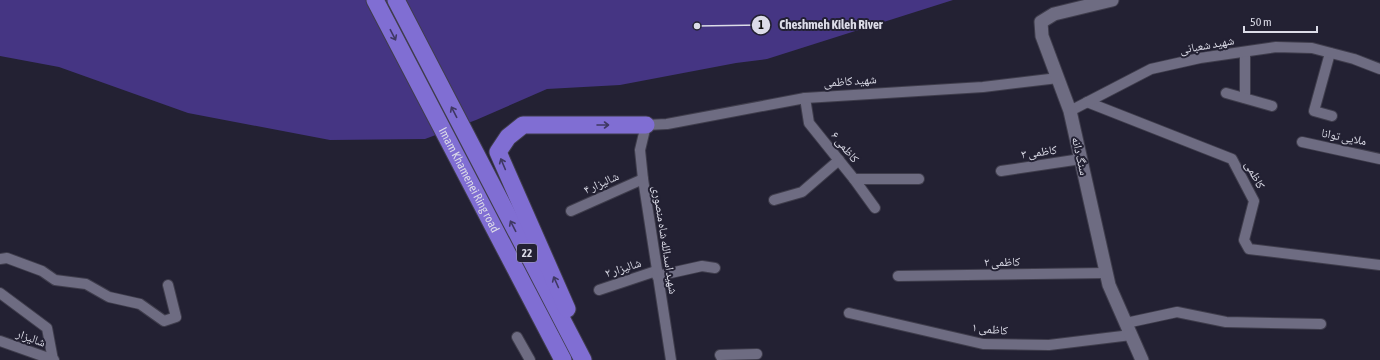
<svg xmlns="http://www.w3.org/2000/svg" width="1380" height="360" viewBox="0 0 1380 360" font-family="'Asap Condensed','Noto Naskh Arabic',sans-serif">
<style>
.water{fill:#453583}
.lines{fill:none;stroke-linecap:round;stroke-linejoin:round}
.minor-casing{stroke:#3f3d4c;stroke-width:12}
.tertiary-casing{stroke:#3f3d4c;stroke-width:15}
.trunk-casing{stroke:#3f3d4c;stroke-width:19}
.minor{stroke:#6e6c82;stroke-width:10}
.tertiary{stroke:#6e6c82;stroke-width:13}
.trunk{stroke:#806ed3;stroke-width:17}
.oneway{stroke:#3f3863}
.labels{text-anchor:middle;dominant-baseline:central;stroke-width:4;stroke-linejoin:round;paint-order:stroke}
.shield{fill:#232133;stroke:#a4a4b2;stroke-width:1}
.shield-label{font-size:11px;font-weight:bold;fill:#dcdce8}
.street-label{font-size:12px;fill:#dcdce8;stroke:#232133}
.leader{fill:none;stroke:#dcdce8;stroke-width:1.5}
.callout-dot{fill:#dcdce8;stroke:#232133;stroke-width:1.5}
.mark-label{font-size:12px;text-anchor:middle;font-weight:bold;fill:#111}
.callout-label{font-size:13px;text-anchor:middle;font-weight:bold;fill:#dcdce8;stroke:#232133;stroke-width:4;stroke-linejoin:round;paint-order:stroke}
</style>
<rect width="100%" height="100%" fill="#232133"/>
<polygon class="water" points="0,0 953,0 767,59 736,63 620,85 547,89 476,120 425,139 330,140 188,113 59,67 0,56"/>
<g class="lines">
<defs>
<g id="minor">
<polyline points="1245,52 1245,98"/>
<polyline points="1330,53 1314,111 1332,116"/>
<polyline points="1226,93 1272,106"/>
<polyline points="805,98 809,123 854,179 875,208"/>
<polyline points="1087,102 1232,159 1254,201 1244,240 1249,249 1380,265"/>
<polyline points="1070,111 1151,69 1200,58 1276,47 1312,48 1354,59 1380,69"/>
<polyline points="1302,142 1380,159"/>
<polyline points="1001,171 1081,159"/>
<polyline points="854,179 919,179"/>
<polyline points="774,200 802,192 839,160"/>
<polyline points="571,211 643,179"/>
<polyline points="0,259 7,258 42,271 55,280 86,284 109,297 140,304 164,321 176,317 168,285"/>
<polyline points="657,276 702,266 715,268"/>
<polyline points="898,276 1106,273"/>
<polyline points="599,290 656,271"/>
<polyline points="0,293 47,328 53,360"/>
<polyline points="849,313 983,344 1049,345 1131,335"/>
<polyline points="1126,323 1177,312 1226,322 1321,324"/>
<polyline points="517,337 530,360"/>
<polyline points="0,341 54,360"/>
<polyline points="671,360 643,179 640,150 646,125 667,124 805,98 983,87 1058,78"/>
<polyline points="723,360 720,355 757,354"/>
</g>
<polyline id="tertiary" points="1112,0 1054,14 1041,22 1042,36 1070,111 1109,285 1142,360"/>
<g id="trunk">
<path id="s1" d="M375,0L563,360"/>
<polyline points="396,0 583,360"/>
<polyline points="567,309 498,152 508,137 523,125 646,125"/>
</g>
</defs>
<use href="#minor" class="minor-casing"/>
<use href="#tertiary" class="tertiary-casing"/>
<use href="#trunk" class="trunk-casing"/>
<use href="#minor" class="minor"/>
<use href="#tertiary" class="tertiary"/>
<use href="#trunk" class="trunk"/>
</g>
<defs><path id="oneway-shaft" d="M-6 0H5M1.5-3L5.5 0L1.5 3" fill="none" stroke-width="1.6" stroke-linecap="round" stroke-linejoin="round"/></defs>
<g class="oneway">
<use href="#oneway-shaft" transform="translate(393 35) rotate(63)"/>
<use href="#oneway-shaft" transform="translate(454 112) rotate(-117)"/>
<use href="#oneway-shaft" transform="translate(603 125)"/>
<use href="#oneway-shaft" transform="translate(503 164) rotate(-113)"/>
<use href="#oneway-shaft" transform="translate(513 226) rotate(-117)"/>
<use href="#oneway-shaft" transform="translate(556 282) rotate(-114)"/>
</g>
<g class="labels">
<rect class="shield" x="517" y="244" width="20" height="18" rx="3"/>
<g class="shield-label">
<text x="527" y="253">22</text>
</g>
<g class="street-label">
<text transform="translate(1207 45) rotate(-10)">شهید شعبانی</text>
<text transform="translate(850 81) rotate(-4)">شهید کاظمی</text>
<text transform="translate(1344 137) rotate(11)">ملایی توانا</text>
<text transform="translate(845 147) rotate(51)">کاظمی ۶</text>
<text transform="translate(1039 152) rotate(-8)">کاظمی ۳</text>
<text transform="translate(1080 156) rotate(77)">سنگ دانه</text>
<text transform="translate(1255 175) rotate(63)">کاظمی</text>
<text stroke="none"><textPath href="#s1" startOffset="203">Imam Khamenei Ring road</textPath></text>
<text transform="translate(601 183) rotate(-24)">شالیزار ۴</text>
<text transform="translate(665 240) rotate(81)">شهید اسدالله شاه منصوری</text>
<text transform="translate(1002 262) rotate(-1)">کاظمی ۲</text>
<text transform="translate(623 268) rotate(-18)">شالیزار ۲</text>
<text transform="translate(990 329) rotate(6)">کاظمی ۱</text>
<text transform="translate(31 338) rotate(20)">شالیزار</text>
</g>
</g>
<path class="leader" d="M697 26L761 25"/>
<g class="callout-dot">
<circle cx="697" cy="26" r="4"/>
<circle cx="761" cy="25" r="10"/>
</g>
<g class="mark-label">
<text x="761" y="29">1</text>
</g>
<g class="callout-label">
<text x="831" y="29">Cheshmeh Kileh River</text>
</g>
<path d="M1244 26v6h73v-6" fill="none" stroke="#dcdce8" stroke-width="2"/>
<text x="1250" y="26" font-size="12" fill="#dcdce8" stroke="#232133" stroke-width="3" paint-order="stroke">50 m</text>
</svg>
